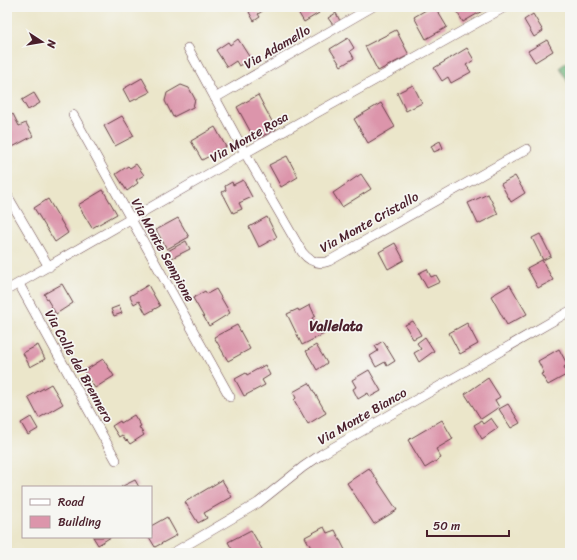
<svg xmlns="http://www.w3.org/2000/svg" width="577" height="560" viewBox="0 0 577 560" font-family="Sriracha,sans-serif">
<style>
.forest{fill:#69b278;stroke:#5a6852}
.building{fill:#dc95ab}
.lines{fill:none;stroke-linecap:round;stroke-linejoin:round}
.minor-casing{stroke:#623d43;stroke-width:10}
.minor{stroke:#fff;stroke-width:9}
.labels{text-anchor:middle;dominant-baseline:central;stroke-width:3.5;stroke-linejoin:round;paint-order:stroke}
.street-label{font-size:13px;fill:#4a1f2b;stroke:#f6f6f2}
.neighbourhood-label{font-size:14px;font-weight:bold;fill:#4a1f2b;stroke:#f6f6f2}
</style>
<rect width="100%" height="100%" fill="#f6f6f2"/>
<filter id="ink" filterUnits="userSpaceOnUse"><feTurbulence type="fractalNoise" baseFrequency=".025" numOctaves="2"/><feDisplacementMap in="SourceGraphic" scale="8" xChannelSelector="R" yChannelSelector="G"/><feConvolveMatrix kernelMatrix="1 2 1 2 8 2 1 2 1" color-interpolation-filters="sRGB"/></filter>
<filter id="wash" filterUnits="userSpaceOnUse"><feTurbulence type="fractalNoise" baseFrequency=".012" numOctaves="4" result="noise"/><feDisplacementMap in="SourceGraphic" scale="16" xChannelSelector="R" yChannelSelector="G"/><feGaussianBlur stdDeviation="0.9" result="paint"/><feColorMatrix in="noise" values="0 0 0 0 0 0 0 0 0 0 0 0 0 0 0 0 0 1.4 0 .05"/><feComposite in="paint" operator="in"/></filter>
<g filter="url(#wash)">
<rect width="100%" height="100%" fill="#ebe6ca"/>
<polygon class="forest" points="570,60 570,87 560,67"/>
<g id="blocks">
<g class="building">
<polygon points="258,7 262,7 264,10 258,14 260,17 254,21 249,12"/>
<polygon points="295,7 324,7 318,10 319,13 304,22"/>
<polygon points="431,7 435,7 447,27 426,39 414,17"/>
<polygon points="454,7 489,7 463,22"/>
<polygon points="336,13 340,21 333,25 328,18"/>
<polygon points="533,14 543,31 534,37 524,20"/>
<polygon points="396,30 409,55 378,71 365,46"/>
<polygon points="348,38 354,48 350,51 354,58 341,66 330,49"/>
<polygon points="238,39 250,58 239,66 236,61 227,67 216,50 228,42 230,45"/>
<polygon points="547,40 553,51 535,62 528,51"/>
<polygon points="467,48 474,60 466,65 471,72 451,83 448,77 442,81 434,68"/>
<polygon points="142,78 150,92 130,102 123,89"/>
<polygon points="181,85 189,88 195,99 193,107 173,117 165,101 167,93"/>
<polygon points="413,85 422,103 406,111 397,93"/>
<polygon points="34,93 40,103 28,110 22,100"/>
<polygon points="258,95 276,129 255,140 237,107"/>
<polygon points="381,103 395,127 368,143 354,119"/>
<polygon points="13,114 19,126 26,123 33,136 7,150 7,118"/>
<polygon points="122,116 134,136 115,146 104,126"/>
<polygon points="215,127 226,147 202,160 191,141"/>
<polygon points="440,141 443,148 434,152 431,146"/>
<polygon points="287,156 298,177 281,187 269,165"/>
<polygon points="136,164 144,175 136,180 138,183 127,191 116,174 128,166 130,168"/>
<polygon points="361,174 371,189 342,207 333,193"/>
<polygon points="515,176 525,193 511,202 501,184"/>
<polygon points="243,180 252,197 239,203 242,209 233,213 222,192 226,190 225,186 232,182 233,185"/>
<polygon points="103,190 117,214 92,228 78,205"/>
<polygon points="488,194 498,214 478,224 468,203"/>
<polygon points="48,199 68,233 55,242 34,208"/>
<polygon points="267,217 277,237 259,247 249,227"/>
<polygon points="178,218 189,237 167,249 156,230"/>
<polygon points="540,234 551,256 543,260 532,238"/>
<polygon points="186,241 190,249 172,258 168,251"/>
<polygon points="395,243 404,260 388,269 379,252"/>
<polygon points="542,260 553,280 538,288 527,268"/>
<polygon points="427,269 431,277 436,275 440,282 427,288 419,273"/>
<polygon points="62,284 73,303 56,314 44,294"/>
<polygon points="148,285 160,306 146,314 139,301 134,304 130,296"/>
<polygon points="510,285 527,314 507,325 491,296"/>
<polygon points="216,289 230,313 209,326 193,298 205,291 207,294"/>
<polygon points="310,305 315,316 312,318 315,323 318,322 324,334 302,345 287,314 298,309 299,311"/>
<polygon points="119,306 122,313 114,316 111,309"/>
<polygon points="413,321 421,335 413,339 405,325"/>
<polygon points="467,323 478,344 460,354 449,333"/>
<polygon points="237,325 250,349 228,361 214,337"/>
<polygon points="425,337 434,351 419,362 414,353 421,349 417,343"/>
<polygon points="383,341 395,361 387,366 385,362 376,367 370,356 378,351 375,346"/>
<polygon points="38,345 45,359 30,367 23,353"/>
<polygon points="316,345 327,363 317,370 306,351"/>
<polygon points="559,349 567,364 564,367 568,374 548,385 541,374 544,373 538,361"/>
<polygon points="103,359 114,376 95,388 84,371"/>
<polygon points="265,365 270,375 262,380 265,385 244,396 235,379 246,373 247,375"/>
<polygon points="369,370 381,391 370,397 368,393 358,399 353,389 356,387 352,380"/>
<polygon points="488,378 500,397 495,400 499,407 481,419 465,394"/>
<polygon points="309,383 326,413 308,424 294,400 296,398 293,392"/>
<polygon points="51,384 63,404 39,418 28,397"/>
<polygon points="508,404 520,423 511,428 499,409"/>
<polygon points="134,415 141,426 139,427 144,435 130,444 127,440 126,441 122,435 119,437 112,426 120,421 121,423"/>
<polygon points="31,417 38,429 28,435 21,423"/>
<polygon points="491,418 498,428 482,439 474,425 481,421 483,424"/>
<polygon points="442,420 453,439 436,449 441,458 425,468 408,440"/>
<polygon points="369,468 397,510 374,524 347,483"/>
<polygon points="135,480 139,487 121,487"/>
<polygon points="222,480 232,497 204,513 207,518 198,523 185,502"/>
<polygon points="167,517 177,535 155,547 149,537 151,537 151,526"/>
<polygon points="324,527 327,533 335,530 345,550 339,553 314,553 305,537"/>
<polygon points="251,530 263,551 260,553 234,553 228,542"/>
<polygon points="93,537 111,537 98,545"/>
</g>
</g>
</g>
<g filter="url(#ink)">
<use href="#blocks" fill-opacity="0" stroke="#623d43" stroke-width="1"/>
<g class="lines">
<defs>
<g id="minor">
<path d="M188,48L245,153L302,252C309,261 318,265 329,261L527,149"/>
<polyline points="215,98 372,7"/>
<polyline points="73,115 230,397"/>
<polyline points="7,195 49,267"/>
<polyline points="19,284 116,460"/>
<polyline points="7,290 245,153 505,7"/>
<polyline points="173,553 258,503 303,467 322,454 570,311"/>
</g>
</defs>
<use href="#minor" class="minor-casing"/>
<use href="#minor" class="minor"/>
</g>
</g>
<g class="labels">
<g class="street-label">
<text transform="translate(277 47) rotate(-30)">Via Adamello</text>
<text transform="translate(249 137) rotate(-30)">Via Monte Rosa</text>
<text transform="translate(369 222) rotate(-29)">Via Monte Cristallo</text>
<text transform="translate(163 250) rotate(61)">Via Monte Sempione</text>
<text transform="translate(79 366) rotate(61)">Via Colle del Brennero</text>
<text transform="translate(362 416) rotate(-30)">Via Monte Bianco</text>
</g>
<g class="neighbourhood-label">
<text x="336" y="326">Vallelata</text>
</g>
</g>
<rect width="577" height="560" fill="none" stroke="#f6f6f2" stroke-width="24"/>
<rect x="22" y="486" width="130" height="52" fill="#f6f6f2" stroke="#b1a0a2"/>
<rect x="30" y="499" width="20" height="6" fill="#ffffff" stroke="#b1a0a2"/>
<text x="58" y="506" font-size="12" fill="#4a1f2b">Road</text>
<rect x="30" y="516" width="20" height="12" fill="#dc95ab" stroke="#b1a0a2"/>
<text x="58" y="526" font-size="12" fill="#4a1f2b">Building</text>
<g transform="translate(42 42) rotate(102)" stroke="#f6f6f2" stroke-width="3" paint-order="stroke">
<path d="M0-3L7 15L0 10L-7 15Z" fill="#4a1f2b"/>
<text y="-6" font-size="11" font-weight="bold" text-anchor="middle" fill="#4a1f2b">N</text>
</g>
<path d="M427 530v6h82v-6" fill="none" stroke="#4a1f2b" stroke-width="2"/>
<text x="433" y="530" font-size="12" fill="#4a1f2b" stroke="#f6f6f2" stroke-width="3" paint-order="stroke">50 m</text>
</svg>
